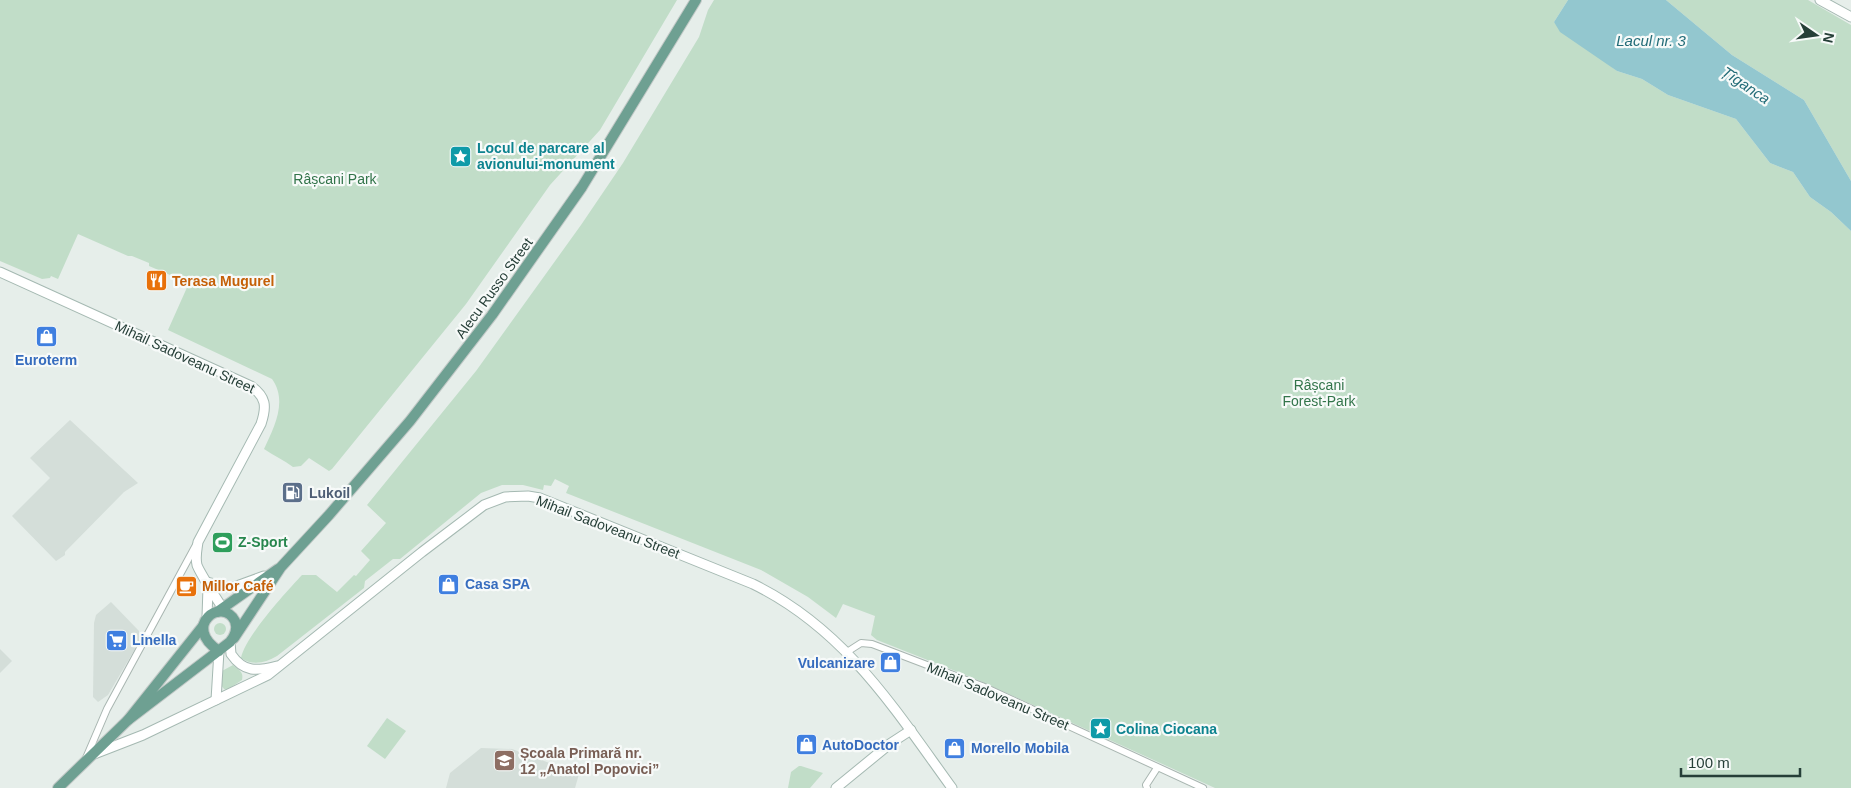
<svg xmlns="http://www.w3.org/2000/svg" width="1851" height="788" viewBox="0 0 1851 788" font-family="Arial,sans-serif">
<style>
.built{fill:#d4ded9}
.green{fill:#c1ddc8}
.water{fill:#93c7cf}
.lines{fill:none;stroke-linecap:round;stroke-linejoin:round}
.street-casing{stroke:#a9b6b1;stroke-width:8}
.secondary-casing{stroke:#a5b9b2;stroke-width:11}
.primary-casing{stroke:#c2c9c7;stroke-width:12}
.street{stroke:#fff;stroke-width:6}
.secondary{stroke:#fff;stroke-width:9}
.primary{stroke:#6ea092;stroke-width:10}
.labels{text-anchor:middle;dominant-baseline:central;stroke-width:4.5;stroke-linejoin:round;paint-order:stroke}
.culture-label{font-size:14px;font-weight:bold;fill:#0d838f;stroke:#f7faf9;text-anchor:start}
.park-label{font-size:14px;fill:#32744a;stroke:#f7faf9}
.food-label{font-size:14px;font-weight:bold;fill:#c56008;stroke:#f7faf9;text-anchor:start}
.street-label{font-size:14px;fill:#263f38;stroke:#f7faf9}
.shop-label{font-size:14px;font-weight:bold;fill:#366cbe;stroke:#f7faf9;text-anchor:start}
.service-label{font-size:14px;font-weight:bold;fill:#4e5e75;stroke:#f7faf9;text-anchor:start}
.leisure-label{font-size:14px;font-weight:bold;fill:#27864d;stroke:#f7faf9;text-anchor:start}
.education-label{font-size:14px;font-weight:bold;fill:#785e54;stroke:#f7faf9;text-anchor:start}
.water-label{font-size:15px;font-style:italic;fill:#236c78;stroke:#f7faf9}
</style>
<rect width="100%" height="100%" fill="#e6eeea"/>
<g class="built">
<polygon points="70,420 138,483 124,492 65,552 65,555 56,561 12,516 50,478 30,458"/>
<polygon points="111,602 139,631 139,642 108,695 98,702 93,697 94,623 96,615"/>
<polygon points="0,649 12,661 0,673"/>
<polygon points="481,748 512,749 579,774 575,788 446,788 450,773"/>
</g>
<g class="green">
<path d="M0,0H677L600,130L550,185L466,304L332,469L329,471L309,458L301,466L293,467C284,460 274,456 264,449C274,428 288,401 272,379L168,330L189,283L149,266V263L132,256H128L78,234L58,279L51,276L50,278L42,279L0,261Z"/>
<path d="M714,0H1568L1554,22L1617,71L1642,79L1668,95L1736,119L1770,163L1793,172L1810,197L1831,212L1851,231V788H1215L978,680L877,640L871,635L875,616L843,604L836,618L808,597L761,570L566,493L569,486L555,479L551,486L544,485L543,490L523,485H502L481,493L400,559H393L365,581L364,588L277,656C265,663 253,666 241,658C245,637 286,592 302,575H316L337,592L354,575L356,576L370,560L361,551L386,523L367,505L476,371L581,225L623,163L699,37L708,10Z"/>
<polygon points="1666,0 1808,0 1851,25 1851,181 1804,100 1732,55"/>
<circle cx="220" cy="629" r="6"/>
<path d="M233,665C239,670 244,672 242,680L227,690L224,689L221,685L222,671Z"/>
<polygon points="387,718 406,731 385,759 367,746"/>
<polygon points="799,766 801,766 823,773 810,788 788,788 791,772"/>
</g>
<polygon class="water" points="1568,0 1666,0 1732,55 1804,100 1851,181 1851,231 1831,212 1810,197 1793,172 1770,163 1736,119 1668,95 1642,79 1617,71 1560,32 1554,22"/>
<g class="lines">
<defs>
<g id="street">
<polyline points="847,652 861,643 872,644 982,686 1203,788"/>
<polyline points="86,758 107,709 196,545"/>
<polyline points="1147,788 1146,785 1157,768"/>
</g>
<g id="secondary">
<polyline points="1820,0 1851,17"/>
<path d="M0,272L251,386C266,397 267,406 261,424L198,542C197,550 195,557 197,565C199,571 221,607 226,612"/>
<polyline points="207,582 227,587 234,587 264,576"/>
<polyline points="207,617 208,587"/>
<path d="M230,642L231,654C244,673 257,671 277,666"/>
<polyline points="216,700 219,651"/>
<path d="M94,754L143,735L268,675L422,552L484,505L505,497L528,496L540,498L753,584C845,629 894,708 952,788"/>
<polyline points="836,788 891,743 911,730"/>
</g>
<g id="primary">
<polyline points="217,612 278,569"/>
<polyline points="234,638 281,567 329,515 410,421 492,315 582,187 696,0"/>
<path d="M128,720L230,642C235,636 238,629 235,621C222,596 181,626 219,651"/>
<polyline points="58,788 128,720 203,626"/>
</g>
</defs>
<use href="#street" class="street-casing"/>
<use href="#secondary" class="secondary-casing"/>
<use href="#primary" class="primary-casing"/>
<use href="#street" class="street"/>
<use href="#secondary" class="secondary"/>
<use href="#primary" class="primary"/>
</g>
<defs>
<symbol id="sight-square" viewBox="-11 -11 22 22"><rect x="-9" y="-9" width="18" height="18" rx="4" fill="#0f9aa8" stroke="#f7faf9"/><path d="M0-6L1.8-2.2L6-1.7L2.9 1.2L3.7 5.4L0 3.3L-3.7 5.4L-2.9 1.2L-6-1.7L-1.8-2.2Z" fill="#fff"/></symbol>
<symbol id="restaurant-square" viewBox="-11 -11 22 22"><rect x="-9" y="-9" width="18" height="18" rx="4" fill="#e8710a" stroke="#f7faf9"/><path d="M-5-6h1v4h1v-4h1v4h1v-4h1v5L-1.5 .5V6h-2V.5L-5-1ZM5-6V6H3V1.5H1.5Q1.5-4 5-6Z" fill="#fff"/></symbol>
<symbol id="shop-square" viewBox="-11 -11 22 22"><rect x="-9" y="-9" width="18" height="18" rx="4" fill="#3f7fe0" stroke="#f7faf9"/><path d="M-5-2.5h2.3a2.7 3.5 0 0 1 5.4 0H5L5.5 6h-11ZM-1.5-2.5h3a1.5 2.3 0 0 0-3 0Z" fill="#fff"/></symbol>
<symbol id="fuel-square" viewBox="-11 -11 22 22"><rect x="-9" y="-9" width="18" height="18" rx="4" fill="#5c6f8a" stroke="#f7faf9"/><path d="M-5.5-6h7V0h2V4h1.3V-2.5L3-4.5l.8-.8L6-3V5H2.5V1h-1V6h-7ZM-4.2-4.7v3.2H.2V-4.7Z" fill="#fff"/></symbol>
<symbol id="stadium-square" viewBox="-11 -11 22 22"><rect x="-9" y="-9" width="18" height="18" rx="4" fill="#2e9e5b" stroke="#f7faf9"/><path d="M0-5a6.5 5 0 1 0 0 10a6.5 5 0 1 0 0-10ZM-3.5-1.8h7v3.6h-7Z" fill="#fff"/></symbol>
<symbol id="cafe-square" viewBox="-11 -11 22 22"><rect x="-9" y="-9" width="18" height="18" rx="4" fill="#e8710a" stroke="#f7faf9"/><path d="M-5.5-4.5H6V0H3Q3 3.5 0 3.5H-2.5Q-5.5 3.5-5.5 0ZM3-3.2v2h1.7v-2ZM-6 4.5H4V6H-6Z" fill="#fff"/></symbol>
<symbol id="supermarket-square" viewBox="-11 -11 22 22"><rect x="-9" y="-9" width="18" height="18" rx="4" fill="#3f7fe0" stroke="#f7faf9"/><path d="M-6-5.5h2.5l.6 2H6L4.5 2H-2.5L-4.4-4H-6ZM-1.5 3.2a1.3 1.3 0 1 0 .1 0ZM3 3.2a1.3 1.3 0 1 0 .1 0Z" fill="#fff"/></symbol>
<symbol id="school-square" viewBox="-11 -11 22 22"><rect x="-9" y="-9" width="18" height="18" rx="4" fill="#8d6e63" stroke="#f7faf9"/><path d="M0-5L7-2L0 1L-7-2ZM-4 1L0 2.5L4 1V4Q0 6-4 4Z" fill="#fff"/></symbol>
</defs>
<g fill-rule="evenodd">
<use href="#sight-square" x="448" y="144" width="25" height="25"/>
<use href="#restaurant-square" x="144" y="268" width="25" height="25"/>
<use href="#shop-square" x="34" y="324" width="25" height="25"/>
<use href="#fuel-square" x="280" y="480" width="25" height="25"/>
<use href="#stadium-square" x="210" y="530" width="25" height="25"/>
<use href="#shop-square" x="436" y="572" width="25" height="25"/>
<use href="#cafe-square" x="174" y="574" width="25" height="25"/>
<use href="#supermarket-square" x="104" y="628" width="25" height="25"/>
<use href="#shop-square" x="878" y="650" width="25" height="25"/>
<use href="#sight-square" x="1088" y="716" width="25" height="25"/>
<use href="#shop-square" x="794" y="732" width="25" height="25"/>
<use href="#shop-square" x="942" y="736" width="25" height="25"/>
<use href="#school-square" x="492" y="748" width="25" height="25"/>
</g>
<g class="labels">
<g class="culture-label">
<text x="477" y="148">Locul de parcare al<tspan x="477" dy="16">avionului-monument</tspan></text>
<text x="1116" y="729">Colina Ciocana</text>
</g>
<g class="park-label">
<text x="335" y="179">Râșcani Park</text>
<text x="1319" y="385">Râșcani<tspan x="1319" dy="16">Forest-Park</tspan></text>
</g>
<g class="food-label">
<text x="172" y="281">Terasa Mugurel</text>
<text x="202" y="586">Millor Café</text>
</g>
<g class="street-label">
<text transform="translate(494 288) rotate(-54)">Alecu Russo Street</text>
<text transform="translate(185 357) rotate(25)">Mihail Sadoveanu Street</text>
<text transform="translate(608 527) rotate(21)">Mihail Sadoveanu Street</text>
<text transform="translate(998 696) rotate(23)">Mihail Sadoveanu Street</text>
</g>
<g class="shop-label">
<text x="46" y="360" text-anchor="middle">Euroterm</text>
<text x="465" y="584">Casa SPA</text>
<text x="132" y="640">Linella</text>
<text x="875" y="663" text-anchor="end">Vulcanizare</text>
<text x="822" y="745">AutoDoctor</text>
<text x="971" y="748">Morello Mobila</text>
</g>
<g class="service-label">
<text x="309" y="493">Lukoil</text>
</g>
<g class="leisure-label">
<text x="238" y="542">Z-Sport</text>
</g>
<g class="education-label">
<text x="520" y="753">Școala Primară nr.<tspan x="520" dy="16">12 „Anatol Popovici”</tspan></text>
</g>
<g class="water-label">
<text x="1651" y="40">Lacul nr. 3</text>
<text transform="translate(1746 85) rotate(34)">Țîganca</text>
</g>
</g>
<g transform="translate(1816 35) rotate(103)" stroke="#f7faf9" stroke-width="4" paint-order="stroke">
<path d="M0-4L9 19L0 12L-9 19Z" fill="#263f38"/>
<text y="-8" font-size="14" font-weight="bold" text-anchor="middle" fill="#263f38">N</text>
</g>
<path d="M1681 768v8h119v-8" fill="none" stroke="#263f38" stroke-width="2.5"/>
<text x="1688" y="768" font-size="15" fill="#263f38" stroke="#f7faf9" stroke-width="4" paint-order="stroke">100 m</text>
</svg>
